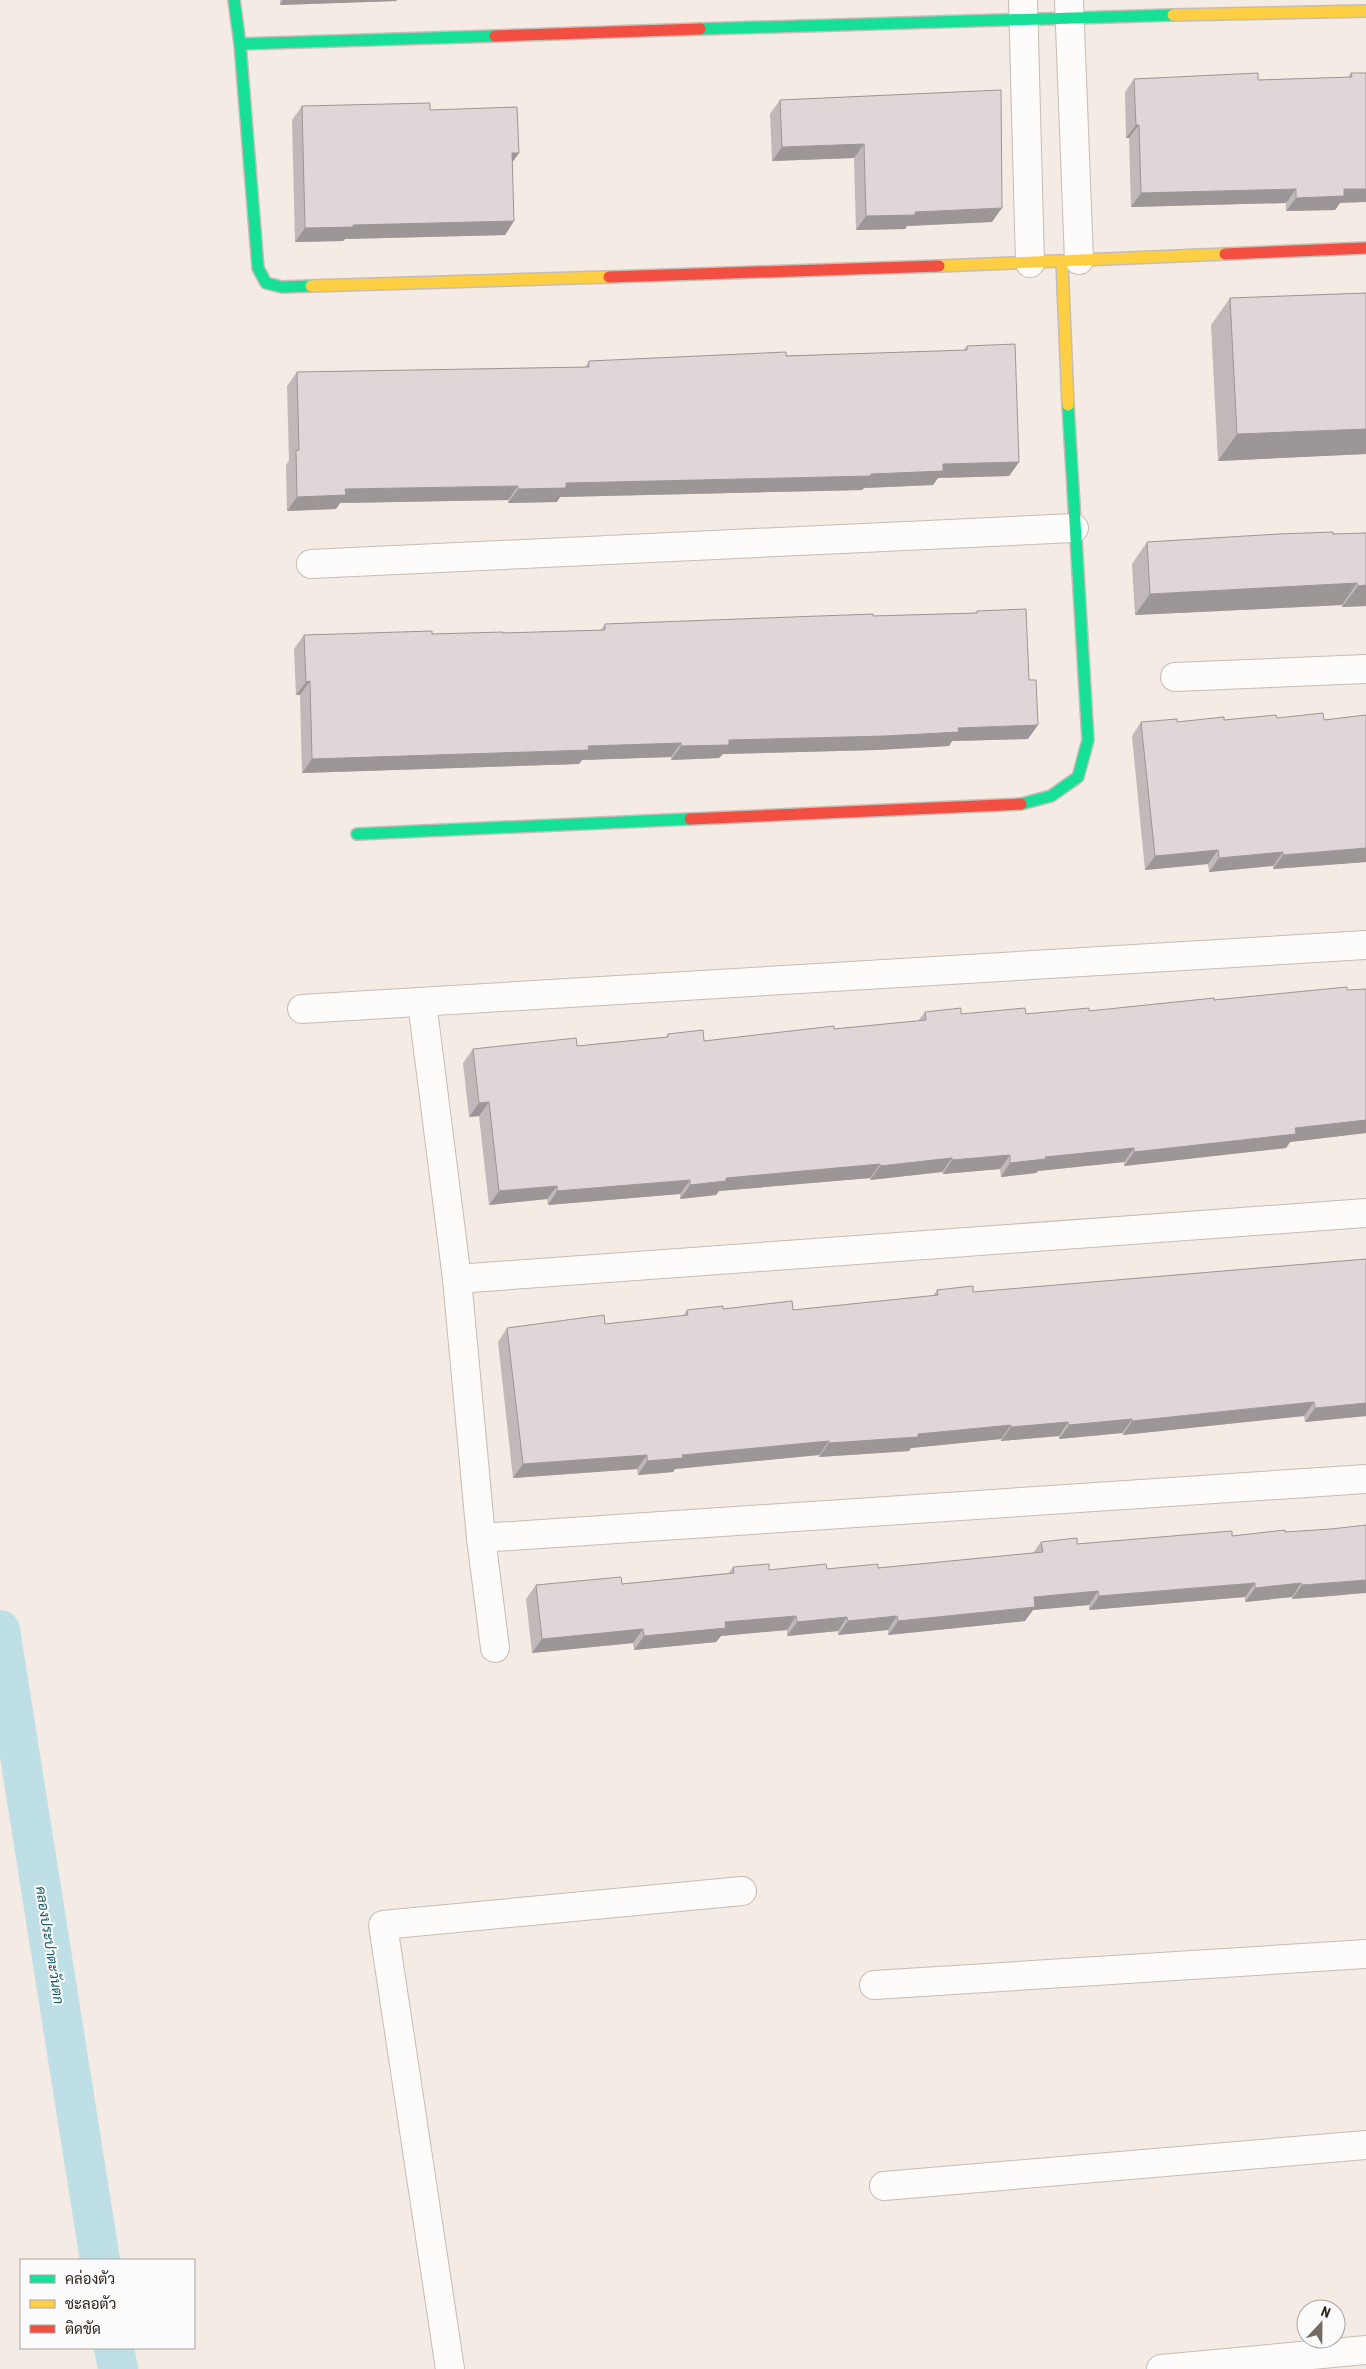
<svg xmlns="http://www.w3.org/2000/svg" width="1366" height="2369" viewBox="0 0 1366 2369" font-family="'Roboto Condensed',Sarabun,sans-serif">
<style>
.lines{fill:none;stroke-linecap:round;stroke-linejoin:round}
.canal{stroke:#bedfe5;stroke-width:40}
.street-casing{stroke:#c5bcb5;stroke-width:30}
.fast-casing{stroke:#c5bcb5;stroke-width:14}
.slow-casing{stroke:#c5bcb5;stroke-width:14}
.jam-casing{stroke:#c5bcb5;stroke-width:14}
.street{stroke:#fdfcfb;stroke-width:28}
.fast{stroke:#16e098;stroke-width:11}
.slow{stroke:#ffcf43;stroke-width:11}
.jam{stroke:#f24e42;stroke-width:11}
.wall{fill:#c1b8b9}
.shaded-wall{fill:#9d9696}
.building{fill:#e0d6d7;stroke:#9d9696}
.labels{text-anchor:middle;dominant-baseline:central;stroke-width:4;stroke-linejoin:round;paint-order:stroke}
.water-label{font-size:14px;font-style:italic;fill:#155a67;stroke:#fbfbfb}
</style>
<rect width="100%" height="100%" fill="#f4ebe4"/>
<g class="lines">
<g class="canal">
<polyline points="0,1630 100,2260"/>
<polyline points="114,2348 118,2369"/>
</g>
<defs>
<g id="street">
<polyline points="1023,0 1030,263"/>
<polyline points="1069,0 1079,260"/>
<polyline points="311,564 1074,528"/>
<polyline points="1175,677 1366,669"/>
<polyline points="422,1002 457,1279 481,1538 495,1648"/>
<polyline points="302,1009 1366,945"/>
<polyline points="457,1279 1366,1213"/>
<polyline points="481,1538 1366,1479"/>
<polyline points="874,1985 1366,1954"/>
<polyline points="884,2186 1366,2145"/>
<polyline points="450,2369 383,1925 742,1891"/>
<polyline points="1161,2369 1366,2350"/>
</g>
<g id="fast">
<polyline points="234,0 240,44 258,268 266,283 282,287 311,286"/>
<polyline points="700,29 1173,15"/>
<polyline points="240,44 495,36"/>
<polyline points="1021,804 1051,796 1078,777 1088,740 1068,405"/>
<polyline points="357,834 690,819"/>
</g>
<g id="slow">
<polyline points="1173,15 1366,11"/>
<polyline points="1062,262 1068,405"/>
<polyline points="939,266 1225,254"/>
<polyline points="311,286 609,277"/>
</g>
<g id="jam">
<polyline points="495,36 700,29"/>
<polyline points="1225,254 1366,248"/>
<polyline points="609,277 939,266"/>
<polyline points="690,819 1021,804"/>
</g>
</defs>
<use href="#street" class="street-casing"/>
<use href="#fast" class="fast-casing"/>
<use href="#slow" class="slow-casing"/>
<use href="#jam" class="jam-casing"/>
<use href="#street" class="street"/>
<use href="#fast" class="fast"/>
<use href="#slow" class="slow"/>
<use href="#jam" class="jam"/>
</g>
<g class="wall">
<polygon points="280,0 397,0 396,1 280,5"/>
<polygon points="1351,73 1366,73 1340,203 1335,210 1286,211 1286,203 1131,207 1129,138 1126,138 1125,92 1134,79 1258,80 1348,77"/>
<polygon points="1001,90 992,222 907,226 905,229 856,230 854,158 772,161 770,114 780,100"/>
<polygon points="302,106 430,110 512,163 514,221 505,235 345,239 343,241 295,242 292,120"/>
<polygon points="1366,293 1366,454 1218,461 1211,325 1230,298"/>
<polygon points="967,346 1019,462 1009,476 938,478 933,485 864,488 862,490 560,497 557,502 508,503 508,500 340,503 336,509 287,511 286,465 289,460 287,386 297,372 585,367 589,361 963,351"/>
<polygon points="1366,533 1366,606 1342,607 1342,605 1135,615 1132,564 1147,542"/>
<polygon points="977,611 1028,739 952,741 949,746 876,750 723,754 719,758 671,760 671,757 582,760 579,764 302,773 300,695 296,695 294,649 304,635 503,633 601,630 605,624 975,613"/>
<polygon points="1366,715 1366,862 1273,869 1273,866 1209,872 1208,864 1145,870 1132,736 1141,722 1177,722 1277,718 1324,720"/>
<polygon points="1366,989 1366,1133 1290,1142 1286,1148 1124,1166 1124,1162 1038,1171 1036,1173 1001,1177 1000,1169 943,1174 942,1172 870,1180 870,1178 719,1191 716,1195 680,1199 680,1194 548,1205 547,1199 489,1205 479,1116 469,1117 463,1063 473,1049 577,1046 666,1037 668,1034 704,1041 918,1021 925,1012 961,1014 1026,1014 1089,1011"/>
<polygon points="1366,1259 1366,1416 1305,1422 1304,1416 1123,1435 1122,1433 1059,1439 1059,1436 1001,1441 1001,1439 911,1448 909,1451 819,1457 819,1455 675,1469 673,1472 638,1475 637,1469 513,1478 498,1342 507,1328 605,1324 683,1316 687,1310 723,1309 793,1310 933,1296 937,1290 973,1292"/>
<polygon points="1285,1532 1346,1595 1292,1599 1292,1597 1245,1602 1245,1597 1089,1610 1089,1605 1033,1610 1025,1621 888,1635 888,1630 838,1635 838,1631 787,1636 787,1630 721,1636 716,1642 634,1650 633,1643 532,1653 526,1599 536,1585 622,1584 729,1573 733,1567 769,1570 878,1568 1033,1553 1041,1542 1077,1544 1232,1536"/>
</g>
<g class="shaded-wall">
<polygon points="283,0 397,0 396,1 280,5"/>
<polygon points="1136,125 1139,125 1129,138 1126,138"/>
<polygon points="864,144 854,158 772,161 782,147"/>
<polygon points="512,153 519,153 509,167"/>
<polygon points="1296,189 1286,203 1131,207 1141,193"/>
<polygon points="1344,189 1366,189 1366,202 1340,203 1335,210 1286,211 1296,198"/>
<polygon points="1002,208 992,222 907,226 905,229 856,230 866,216 915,212"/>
<polygon points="514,221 505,235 345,239 343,241 295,242 305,228 353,225"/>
<polygon points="1366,429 1366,454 1218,461 1237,434"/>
<polygon points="1019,462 1009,476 938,478 933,485 864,488 862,490 560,497 557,502 508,503 518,489 566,483 871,474 943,464"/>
<polygon points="518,486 508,500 340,503 336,509 287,511 297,497 345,489"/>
<polygon points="1357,583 1342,605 1135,615 1150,594"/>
<polygon points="1366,585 1366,606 1342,607 1358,586"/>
<polygon points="310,681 300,695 296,695 306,682"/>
<polygon points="1038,725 1028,739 952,741 949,746 876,750 723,754 719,758 671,760 681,746 729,740 958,728"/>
<polygon points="681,743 671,757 582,760 579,764 302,773 312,759 588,746"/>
<polygon points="1366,848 1366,862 1273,869 1283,855"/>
<polygon points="1218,850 1208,864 1145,870 1155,856"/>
<polygon points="1283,852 1273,866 1209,872 1219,858"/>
<polygon points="489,1102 479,1116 469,1117 479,1103"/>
<polygon points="1366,1120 1366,1133 1290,1142 1286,1148 1124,1166 1134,1152 1295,1128"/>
<polygon points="1134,1148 1124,1162 1038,1171 1036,1173 1001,1177 1010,1163 1045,1157"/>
<polygon points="1010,1155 1000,1169 943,1174 952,1160"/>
<polygon points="952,1158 942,1172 870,1180 880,1166"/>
<polygon points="880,1164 870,1178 719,1191 716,1195 680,1199 690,1185 726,1178"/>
<polygon points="690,1180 680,1194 548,1205 557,1191"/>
<polygon points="557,1186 547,1199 489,1205 499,1191"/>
<polygon points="1314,1402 1304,1416 1123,1435 1132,1421"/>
<polygon points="1366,1403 1366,1416 1305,1422 1315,1408"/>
<polygon points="1132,1419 1122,1433 1059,1439 1069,1425"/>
<polygon points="1068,1422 1059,1436 1001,1441 1011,1427"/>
<polygon points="1011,1425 1001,1439 911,1448 909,1451 819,1457 829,1443"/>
<polygon points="829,1441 819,1455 675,1469 673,1472 638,1475 647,1461 682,1455"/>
<polygon points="647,1455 637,1469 513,1478 523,1464"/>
<polygon points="1366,1580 1366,1593 1292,1599 1302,1585"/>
<polygon points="1255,1583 1245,1597 1089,1610 1099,1596"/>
<polygon points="1301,1583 1292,1597 1245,1602 1255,1588"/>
<polygon points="1098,1591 1089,1605 1033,1610 1025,1621 888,1635 898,1621 1034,1597"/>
<polygon points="796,1616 787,1630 721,1636 716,1642 634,1650 644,1636 725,1622"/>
<polygon points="897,1616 888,1630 838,1635 848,1621"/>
<polygon points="847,1617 838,1631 787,1636 797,1622"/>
<polygon points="643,1629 633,1643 532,1653 542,1639"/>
</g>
<g class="building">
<polygon points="1258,73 1258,80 1352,77 1351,73 1366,73 1366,189 1344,189 1344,196 1296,198 1296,189 1141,193 1139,125 1136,125 1134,79"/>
<polygon points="1001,90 1002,208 915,212 915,215 866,216 864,144 782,147 780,100"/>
<polygon points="430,103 430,110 517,107 519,153 512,153 514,221 353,225 353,227 305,228 302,106"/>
<polygon points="1366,293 1366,429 1237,434 1230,298"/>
<polygon points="1015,344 1019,462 943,464 943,471 871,474 871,476 566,483 566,488 518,489 518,486 345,489 346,495 297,497 296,451 299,450 297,372 589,367 589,361 786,352 786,356 967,350 967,346"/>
<polygon points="1333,532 1333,534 1366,533 1366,585 1358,586 1357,583 1150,594 1147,542 1279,534"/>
<polygon points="1026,609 1029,680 1036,680 1038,725 958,728 959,732 885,736 729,740 729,745 681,746 681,743 588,746 589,750 312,759 310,681 306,682 304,635 432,631 432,634 503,632 503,633 605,630 605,624 873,614 873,616 977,613 977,611"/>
<polygon points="1323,713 1324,720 1366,715 1366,848 1283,855 1283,852 1219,858 1218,850 1155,856 1141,722 1177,719 1177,722 1224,717 1224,720 1276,715 1277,718"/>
<polygon points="1347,987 1347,990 1366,989 1366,1120 1295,1128 1296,1134 1134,1152 1134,1148 1045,1157 1046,1159 1010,1163 1010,1155 952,1160 952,1158 880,1166 880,1164 726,1178 726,1181 690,1185 690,1180 557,1191 557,1186 499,1191 489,1102 479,1103 473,1049 576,1038 577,1046 668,1037 668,1034 703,1030 704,1041 834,1026 834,1029 926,1020 925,1012 961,1008 961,1014 1025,1008 1026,1014 1089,1008 1089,1011 1214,998 1214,1000"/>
<polygon points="1366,1259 1366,1403 1315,1408 1314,1402 1132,1421 1132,1419 1069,1425 1068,1422 1011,1427 1011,1425 918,1434 918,1437 829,1443 829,1441 682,1455 683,1458 647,1461 647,1455 523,1464 507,1328 604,1315 605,1324 688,1315 687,1310 723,1306 723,1309 792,1301 793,1310 938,1295 937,1290 973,1286 973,1292"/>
<polygon points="1366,1525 1366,1580 1302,1585 1301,1583 1255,1588 1255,1583 1099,1596 1098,1591 1034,1597 1035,1607 898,1621 897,1616 848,1621 847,1617 797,1622 796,1616 725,1622 726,1628 644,1636 643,1629 542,1639 536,1585 621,1577 622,1584 734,1573 733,1567 769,1564 769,1570 826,1564 827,1569 878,1564 878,1568 1043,1552 1041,1542 1077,1538 1077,1544 1232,1531 1232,1536 1285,1530 1285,1532 1331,1529"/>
</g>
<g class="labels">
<g class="water-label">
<text transform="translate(50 1945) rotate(81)">คลองประปาตะวันตก</text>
</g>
</g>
<rect x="20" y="2259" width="175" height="90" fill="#fbfbfb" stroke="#a9a5a2"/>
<rect x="30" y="2275" width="25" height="8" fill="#16e098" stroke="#a9a5a2"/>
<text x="65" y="2284" font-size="15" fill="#2e241c">คล่องตัว</text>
<rect x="30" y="2300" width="25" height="8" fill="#ffcf43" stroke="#a9a5a2"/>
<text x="65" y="2309" font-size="15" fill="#2e241c">ชะลอตัว</text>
<rect x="30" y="2325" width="25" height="8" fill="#f24e42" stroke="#a9a5a2"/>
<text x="65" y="2334" font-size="15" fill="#2e241c">ติดขัด</text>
<g transform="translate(1321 2324) rotate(22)"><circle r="24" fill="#fbfbfb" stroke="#a9a5a2"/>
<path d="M0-4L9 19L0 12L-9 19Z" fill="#736a62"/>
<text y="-8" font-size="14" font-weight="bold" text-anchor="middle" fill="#2e241c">N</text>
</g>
</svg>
